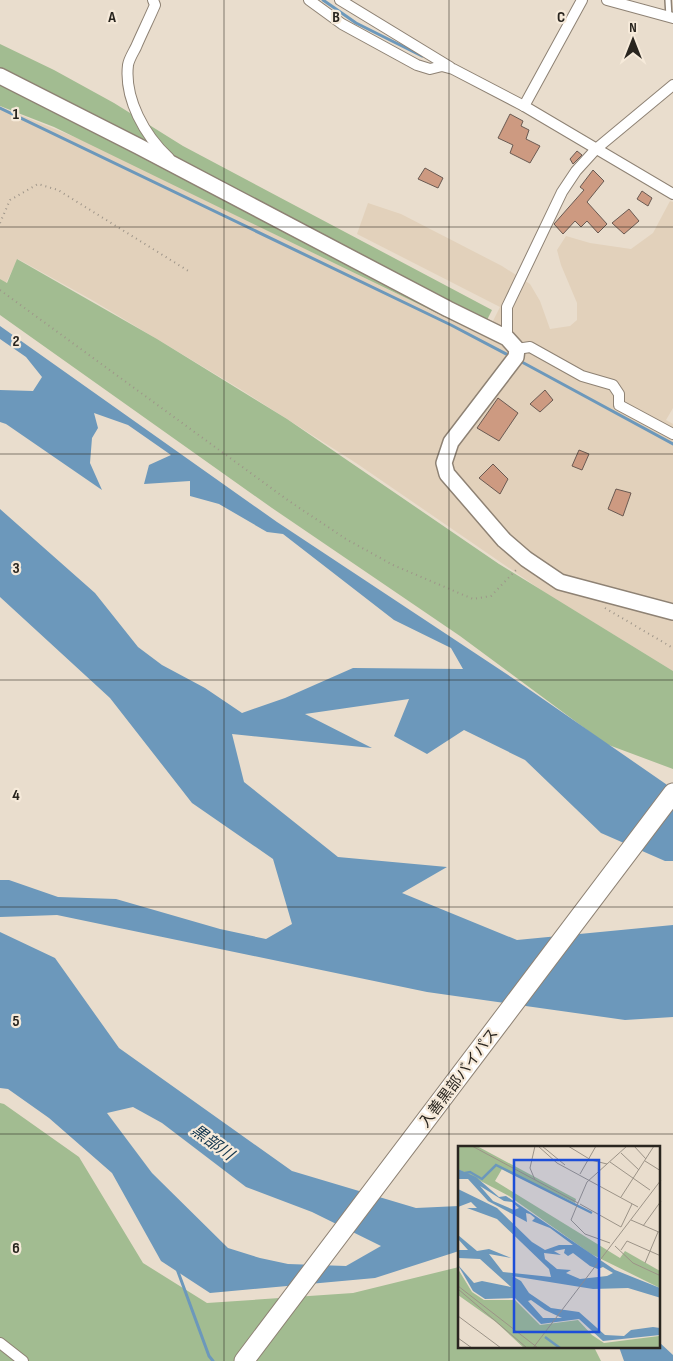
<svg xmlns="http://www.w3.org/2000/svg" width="673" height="1361" viewBox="0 0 673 1361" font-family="'Sofia Sans Condensed','Noto Sans JP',sans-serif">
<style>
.built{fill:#e2d1bb}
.green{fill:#a2bc91}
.water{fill:#6c98bb;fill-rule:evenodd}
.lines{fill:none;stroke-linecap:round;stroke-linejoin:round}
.stream{stroke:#6c98bb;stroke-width:3}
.building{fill:#cd9a81;stroke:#6a5a52}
.lane-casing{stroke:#8e8274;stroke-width:8}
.street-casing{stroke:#8e8274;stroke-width:12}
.secondary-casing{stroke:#8e8274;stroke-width:18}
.highway-casing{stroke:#8e8274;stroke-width:21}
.path{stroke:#9e9589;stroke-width:2;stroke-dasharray:1 4;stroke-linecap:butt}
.lane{stroke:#fff;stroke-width:5}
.street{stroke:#fff;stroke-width:10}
.secondary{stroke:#fff;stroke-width:15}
.highway{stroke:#fff;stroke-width:19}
.grid{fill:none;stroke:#29251f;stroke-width:1;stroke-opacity:0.55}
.labels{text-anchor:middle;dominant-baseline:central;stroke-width:4.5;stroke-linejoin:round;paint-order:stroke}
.street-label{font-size:15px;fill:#29251f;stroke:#f6eada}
.water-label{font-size:16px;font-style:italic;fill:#0f334c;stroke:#f6eada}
.inset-river{fill:none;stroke:#6c98bb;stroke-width:2.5}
.inset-road{fill:none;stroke:#9c9387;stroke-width:1}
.view{fill:#1d4ed8;fill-opacity:0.15;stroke:#1d4ed8;stroke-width:2.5}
.inset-edge{fill:none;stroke:#29251f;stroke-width:2.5}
.grid-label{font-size:16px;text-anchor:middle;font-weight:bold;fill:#29251f;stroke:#f6eada;stroke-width:4.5;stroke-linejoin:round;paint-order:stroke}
</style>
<rect width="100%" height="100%" fill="#e9ddcd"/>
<polygon class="built" points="0,107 87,142 485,337 500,307 357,234 368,203 401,214 502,266 530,284 540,301 550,329 570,326 577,320 577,303 561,265 557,250 566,236 590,243 631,249 653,233 670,201 673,202 673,408 666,420 673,424 673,671 544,592 356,463 240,389 92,300 18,259 6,283 0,279"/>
<g class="green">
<polygon points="0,44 54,70 114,103 183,146 492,310 480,334 54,127 0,106"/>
<polygon points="17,259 157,339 287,419 499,564 673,671 673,769 606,744 460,636 272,508 0,315 0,279 7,283"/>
<polygon points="0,1103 4,1104 79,1157 143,1263 207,1303 353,1293 459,1267 459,1347 594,1347 601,1361 0,1361"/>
</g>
<g class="water">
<polygon points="0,326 277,522 517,681 673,789 673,861 665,861 601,833 525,760 464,730 427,754 394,736 409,699 305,714 372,748 232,734 244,782 338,857 447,867 402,893 517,940 673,925 673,1017 625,1020 427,992 57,915 0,917 0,880 9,880 58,897 116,899 220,929 266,939 292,924 273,859 192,803 110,698 0,597 0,509 95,593 138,647 162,665 205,688 242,713 285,698 353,668 463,669 451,648 394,620 283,534 267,532 219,504 190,496 190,481 144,484 149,465 171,455 128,425 94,413 98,428 92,438 90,463 102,490 6,424 0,422 0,390 33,391 42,377 26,357 0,339"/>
<path d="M0,932L55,958L119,1048L292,1171L416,1208L459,1206V1251L375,1278L210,1293L161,1261L112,1173L49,1118L8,1089L0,1088ZM133,1107L162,1123L246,1187L312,1212L381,1246L346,1266L288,1264L260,1258L228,1248L152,1173L107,1113Z"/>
<polygon points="659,1342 673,1355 673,1361 624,1361 619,1347 659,1347"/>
</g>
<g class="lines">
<g class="stream">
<polyline points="323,0 356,23 422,56"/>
<polyline points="0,108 451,325 512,357"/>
<polyline points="520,361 673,444"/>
<polyline points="177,1269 209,1356 213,1361"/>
</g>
</g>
<g class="building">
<polygon points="510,114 523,121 521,126 529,130 526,139 540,146 530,163 510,153 513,145 498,138"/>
<polygon points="577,151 582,155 573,164 570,159"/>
<polygon points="425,168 443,178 438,188 418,179"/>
<polygon points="593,170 604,181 587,202 607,224 598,233 587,221 581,227 575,221 563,234 554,224 584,190 580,187"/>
<polygon points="642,191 652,198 648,206 637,199"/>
<polygon points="629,209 639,221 624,234 612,223"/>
<polygon points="545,390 553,400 540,412 530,404"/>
<polygon points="498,398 518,413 499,441 477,428"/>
<polygon points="579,450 589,454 582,470 572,466"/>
<polygon points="493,464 508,479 500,494 479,478"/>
<polygon points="616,489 631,493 623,516 608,509"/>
</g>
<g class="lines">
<defs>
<polyline id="lane" points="668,0 669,17"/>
<g id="street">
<path d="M153,0L155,5C149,19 142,33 136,47C133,53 129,59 128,65C124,99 145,136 169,158"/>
<polyline points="309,0 342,24 417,65 430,69 442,66 453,69 524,106 673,194"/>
<polyline points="340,0 450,67"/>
<polyline points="607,0 673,18"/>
<polyline points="524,106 582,0"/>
<polyline points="507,338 507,307 562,192 576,171 596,149 673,85"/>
<polyline points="517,349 530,347 582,376 613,385 619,394 619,405 673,434"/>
<polyline points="0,1343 23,1361"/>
</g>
<polyline id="secondary" points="0,76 138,146 448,309 507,338 517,349 516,357 451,442 444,463 447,474 504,540 526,559 560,582 673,612"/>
<polyline id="highway" points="244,1361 673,793"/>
</defs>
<use href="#lane" class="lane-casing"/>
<use href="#street" class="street-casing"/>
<use href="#secondary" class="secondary-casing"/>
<use href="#highway" class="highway-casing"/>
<g class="path">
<polyline points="0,223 10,200 38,184 58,190 190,272"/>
<polyline points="0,290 289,501 346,539 393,565 473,599 491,596 517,569"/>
<polyline points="605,608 673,648"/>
</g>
<use href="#lane" class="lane"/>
<use href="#street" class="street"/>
<use href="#secondary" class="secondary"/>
<use href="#highway" class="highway"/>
</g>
<path class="grid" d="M224,0V1361M449,0V1361M0,227H673M0,454H673M0,680H673M0,907H673M0,1134H673"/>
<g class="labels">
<g class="street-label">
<text transform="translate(459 1078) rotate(-53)">入善黒部バイパス</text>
</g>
<g class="water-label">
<text transform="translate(212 1143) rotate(36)">黒部川</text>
</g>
</g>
<g transform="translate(458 1146)">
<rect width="202" height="202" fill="#e9ddcd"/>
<path d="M0,0H19L118,53L117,57L44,23L37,35L162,112L167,105L202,125V142L133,108L51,50L0,23ZM0,123L14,146L26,154H57L82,179L120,174L134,189L146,197L201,190L202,202H66L38,176L0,149Z" fill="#a2bc91"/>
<path d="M0,23L18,31L41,51L48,50L157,124L202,142L203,152L170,142L135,143L54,130L63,135L71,147L93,162L121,166L147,189L166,190L173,184L195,181L202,182V189L145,195L121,173L83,178L57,152L27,153L15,145L0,119L16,137L24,135L53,141L22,113L0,112V104H10L0,93V89L19,105L31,103L53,112L31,108L45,126L93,131L91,123L39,73L9,62H19L13,56L0,61V43L39,62L74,96L87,104L101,99H115L92,82L74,75L77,72L72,68L68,67L69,76L30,55L10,33H0ZM22,40L46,55L54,56L61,62L56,64L35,55ZM107,103L106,107L110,110L115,107L132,120L140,123L145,121L155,127L149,130L122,133L108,127L113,124L99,123L87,113L86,107L103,109L96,105ZM73,154L87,164L104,172H85L70,155Z" fill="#6c98bb" fill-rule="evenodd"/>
<path class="inset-river" d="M7,27L12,26L24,33L38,19L134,67M87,191L102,202"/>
<path class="inset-road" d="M14,0L120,57L113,74L127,88L152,97M80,0L99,17L180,61M84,0L107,19M110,0L133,14L149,18M176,0L188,13M163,7L181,24M187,15L203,25M152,16L192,44M122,28L138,0M77,34L72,22L77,0M163,51L196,0M120,57L129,36L169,0M122,58L163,81L174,58M173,74L203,87M185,80L203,55M157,100L175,117L203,130M163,104L169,95L203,110M187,117L200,86M0,140L80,202M0,143L69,202M0,170L43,202M0,192L14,202M75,202L203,34"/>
<path class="view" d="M56,14H141V186H56Z"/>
<rect width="202" height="202" class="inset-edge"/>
</g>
<g class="grid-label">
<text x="112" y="22">A</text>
<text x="336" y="22">B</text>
<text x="561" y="22">C</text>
<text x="16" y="119">1</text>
<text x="16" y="346">2</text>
<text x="16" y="573">3</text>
<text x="16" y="800">4</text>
<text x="16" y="1026">5</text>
<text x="16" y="1253">6</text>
</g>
<g transform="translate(633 40)" stroke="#f6eada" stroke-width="4" paint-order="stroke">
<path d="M0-4L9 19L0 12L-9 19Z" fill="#29251f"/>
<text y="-8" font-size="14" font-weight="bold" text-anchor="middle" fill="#29251f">N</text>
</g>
</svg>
